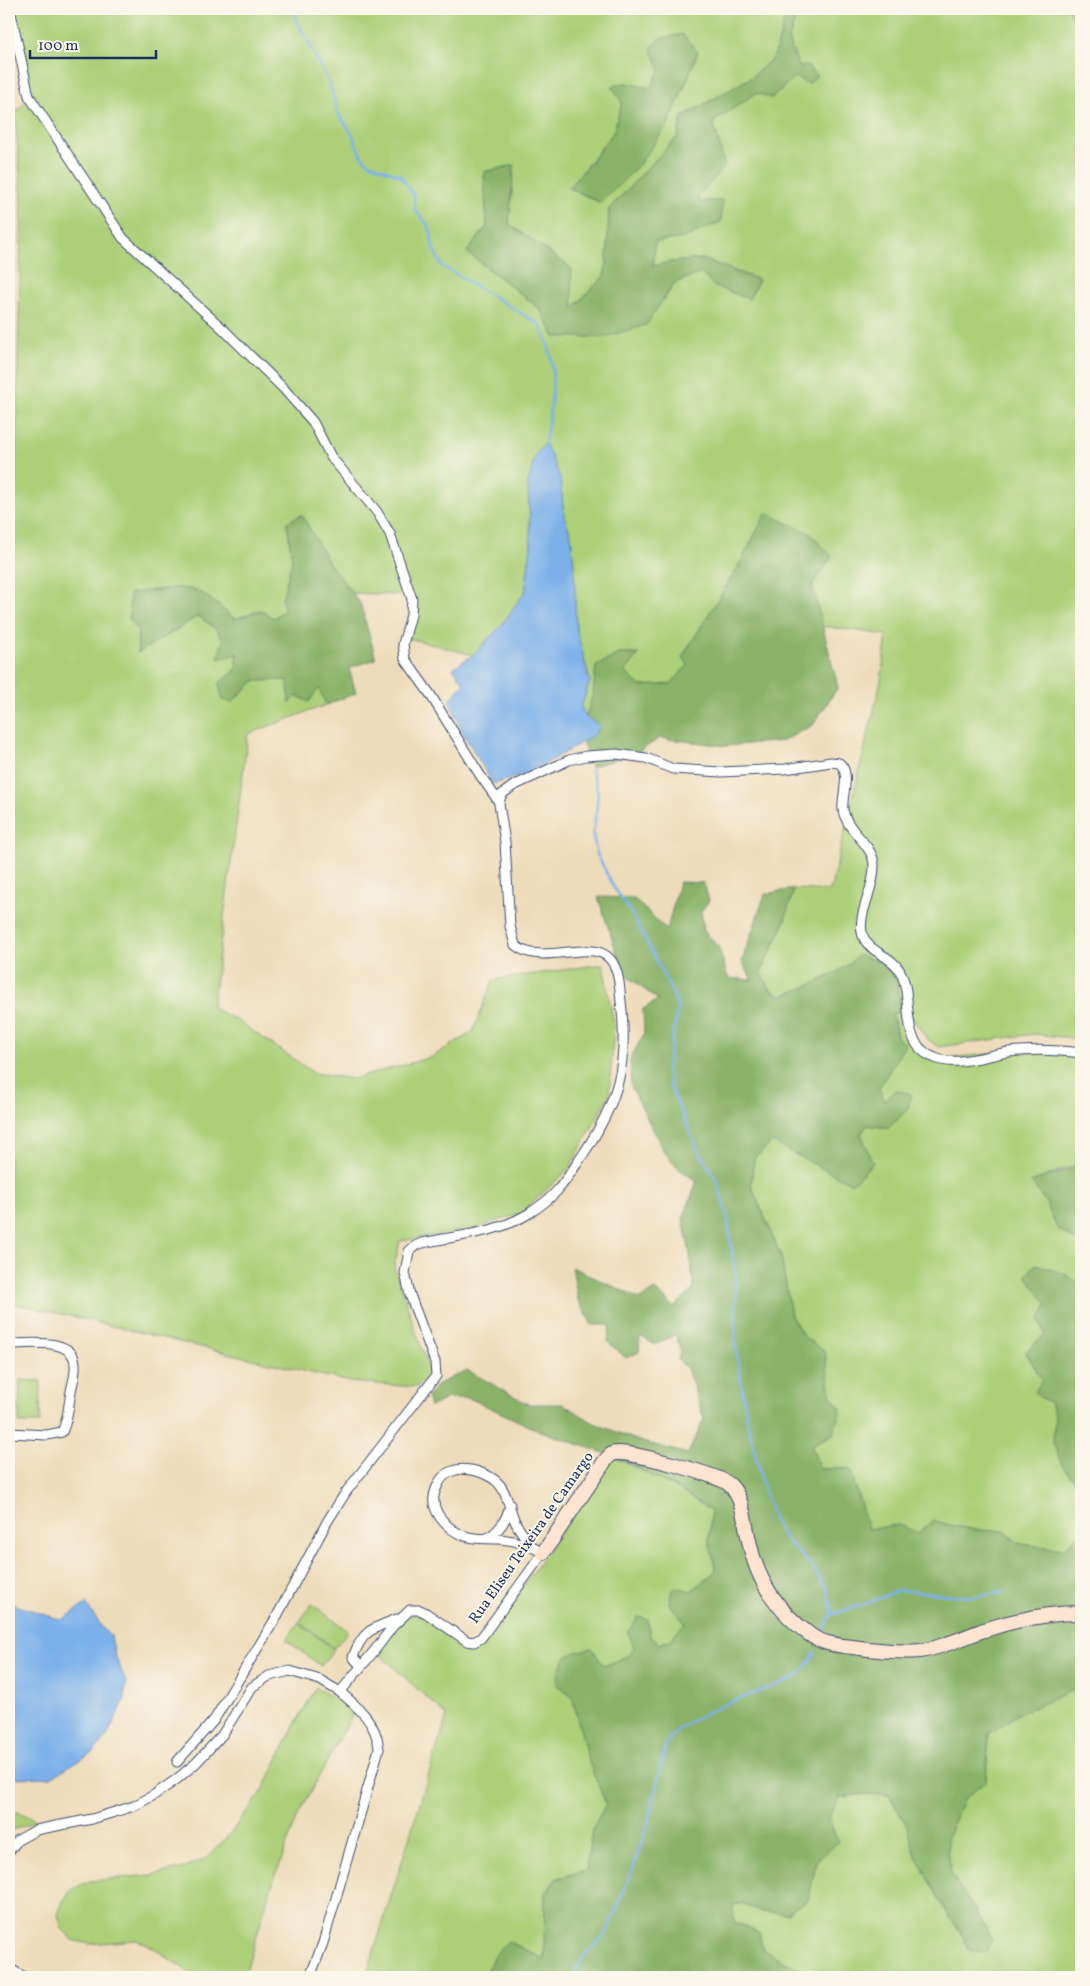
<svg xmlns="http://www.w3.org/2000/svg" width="1090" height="1986" viewBox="0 0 1090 1986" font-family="Vollkorn,serif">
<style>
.green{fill:#accf78;stroke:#647f6b;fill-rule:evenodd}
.forest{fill:#89b268;stroke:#527063}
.water{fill:#7cb0e9;stroke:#4c70a4}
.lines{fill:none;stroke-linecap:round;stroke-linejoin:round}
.stream{stroke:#7cb0e9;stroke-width:2.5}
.street-casing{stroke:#3a496c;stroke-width:11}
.secondary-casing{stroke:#3a496c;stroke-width:16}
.street{stroke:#fff;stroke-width:9}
.secondary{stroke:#fde4d1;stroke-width:14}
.labels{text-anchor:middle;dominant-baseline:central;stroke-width:4;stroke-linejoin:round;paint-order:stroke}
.street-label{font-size:15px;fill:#1b2f5e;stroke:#fbf7ec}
</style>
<rect width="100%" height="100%" fill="#fbf7ec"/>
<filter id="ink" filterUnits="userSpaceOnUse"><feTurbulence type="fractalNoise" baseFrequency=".02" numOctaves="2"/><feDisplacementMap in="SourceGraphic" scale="10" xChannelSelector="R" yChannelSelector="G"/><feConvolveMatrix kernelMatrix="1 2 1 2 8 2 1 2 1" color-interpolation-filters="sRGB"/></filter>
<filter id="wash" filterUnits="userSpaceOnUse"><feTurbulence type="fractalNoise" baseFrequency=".0096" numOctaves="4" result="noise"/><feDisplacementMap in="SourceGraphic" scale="20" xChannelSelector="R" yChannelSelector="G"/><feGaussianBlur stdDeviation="1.12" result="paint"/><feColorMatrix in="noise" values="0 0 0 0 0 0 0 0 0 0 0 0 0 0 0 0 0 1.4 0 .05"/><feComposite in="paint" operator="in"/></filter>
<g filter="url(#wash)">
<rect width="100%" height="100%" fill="#eddcb9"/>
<g class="green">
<path d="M10,9H788L774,57L752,77L682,117L678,136L609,209L607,264L604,276L572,309L571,268L509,224L514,165L484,172L487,226L467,252L540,309L555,337L664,300L674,283L701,273L714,286L749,298L759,280L703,259L671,262L653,266L655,241L683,238L721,200L699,203L698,196L725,166L713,122L756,93L772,98L794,77L799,67L788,40L799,9H1069L1081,43V1039L1034,1034L939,1047L927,1039L908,1012L911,1033L937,1059L1010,1052L1081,1053V1165L1061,1170L1032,1182L1045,1201L1057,1228L1081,1244V1284L1064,1274L1026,1275L1047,1305L1039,1320L1045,1334L1026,1352L1042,1380L1041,1398L1050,1402L1055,1416L1053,1443L1063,1467L1075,1481L1081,1482V1532L1064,1549L1020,1544L1004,1531L976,1530L949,1525L933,1520L919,1534L900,1525L868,1529L850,1469H820L811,1445L833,1434L841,1409L831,1397L825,1352L804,1337L791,1316L781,1256L751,1185L754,1159L772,1141L861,1134L867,1125L889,1128L908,1109L910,1094L884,1102L878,1088C886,1075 898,1051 897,1037C896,1010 872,978 859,955C838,976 809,986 781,997L770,989L761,972L783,926L794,889L830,891L881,681L887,635L822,626L812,585L766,513L738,567L683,656L688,665L671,684L640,686L624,672L638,654H619L596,666L593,694L586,717L581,707L590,681L576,629L574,566L571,535L564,517L560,477L545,443L528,484L531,547L525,592L501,626L473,655L404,637L411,615L407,584L400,595L351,593L329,563L301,515L287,522L292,560L284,611L273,618L260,610L235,619L224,611L177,587L156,591L138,631V652L173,632L198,616L216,629L223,640L238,653L232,702L253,681L288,680L298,696L320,688L326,705L248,734L212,1008L238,1021L314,1073L353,1079L432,1057L473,1032L493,980L603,964L614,1025L609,1096L569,1169L521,1213L475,1229L400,1241L394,1267L431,1376L415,1387L350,1382L40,1309L9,1303V516L15,483L22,199L15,114L29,96ZM698,52L670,121L601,203L569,188L613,133L622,103L625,83L650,88L661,70Z"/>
<polygon points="20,1380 41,1381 40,1423 19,1423"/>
<polygon points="614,1457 678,1489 711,1511 709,1540 716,1571 691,1591 676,1587 669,1604 685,1623 670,1640 659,1644 650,1636 634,1648 628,1656 604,1666 572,1696 588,1760 606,1804 592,1830 586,1870 557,1878 545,1893 544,1959 493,1957 486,1977 366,1977 447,1716 378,1653 404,1619 415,1613 426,1617 470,1648 481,1646"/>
<polygon points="312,1604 348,1631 334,1648 299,1622"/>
<polygon points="298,1623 334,1649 321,1666 286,1640"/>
<polygon points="316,1688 337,1700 353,1714 298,1815 270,1891 247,1968 238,1977 200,1977 187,1971 154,1948 137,1940 89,1944 73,1940 62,1929 58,1915 63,1901 72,1889 90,1881 152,1875 185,1868 207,1858 228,1836 262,1792 293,1728"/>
<polygon points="1076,1689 1081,1704 1081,1977 807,1977 804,1972 763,1950 758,1932 734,1922 733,1905 742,1903 762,1912 787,1913 809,1899 816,1861 838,1842 828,1818 840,1797 865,1794 889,1795 908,1826 916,1856 944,1908 964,1938 969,1949 982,1921 951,1874 947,1839 963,1800 986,1781 989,1734 1018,1714"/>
<polygon points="9,1812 20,1812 37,1821 9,1831"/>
</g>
<g class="forest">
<polygon points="788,9 799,9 788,40 799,67 807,66 817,75 809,84 794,77 772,98 756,93 713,122 725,166 698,196 699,202 722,200 721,222 683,238 655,242 653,266 671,262 703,259 759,280 749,299 714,286 701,273 674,283 646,325 605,337 555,337 540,309 467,252 487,226 484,172 514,165 509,224 571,268 573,308 604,276 607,264 609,209 678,136 682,117 752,77 774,57"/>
<polygon points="1069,9 1081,9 1081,43"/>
<polygon points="682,34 698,52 670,121 639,165 601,203 569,187 588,166 613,133 622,103 612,86 625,83 650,88 660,70 651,48 659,39"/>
<polygon points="766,513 810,533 832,557 812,585 838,687 813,725 783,741 726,746 660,738 636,753 591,767 582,741 594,735 586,717 593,694 596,666 619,654 639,654 625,672 640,686 671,684 688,665 683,656 738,567"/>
<path d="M302,515L329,563L360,603L376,659L349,668L356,693L326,705L319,688L309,702L298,696L289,703L288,680L254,681L232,702L222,700L219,683L236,670L238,654L218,659L223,639L216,629L198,616L138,653V631L129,619L130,593C149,592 180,584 197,591C209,596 224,611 235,619L260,610L273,618L284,611L282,599L292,560L287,522Z"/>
<path d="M679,882L704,883L709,901L701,911L704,931L718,945L728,978L752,980L742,961L765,894L794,889L783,926L761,972L770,989L781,996C809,986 838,976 859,955L877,961L896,976L901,1011L892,1015L897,1038L906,1044L879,1088L884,1101L895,1090L911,1094L908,1109L889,1128L867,1125L861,1134L873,1163L852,1184L772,1142L754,1159L751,1185L781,1256L791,1316L804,1337L825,1352L831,1396L841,1409L833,1434L811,1445L820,1469H850L868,1529L900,1525L918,1533L933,1520L949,1525L976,1530L1004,1531L1020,1544L1063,1549L1081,1532V1704L1076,1689L1018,1714L989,1734L986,1781L963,1800L947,1839L951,1874L982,1921L992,1941L985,1953L969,1949L964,1938L944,1908L916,1856L907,1826L889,1795L865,1794L840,1797L828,1818L838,1842L816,1861L809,1899L787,1913L762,1912L742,1903L733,1905L734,1922L759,1932L763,1950L804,1972L807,1977H486L493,1957L508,1941L544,1959L545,1893L557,1879L586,1870L592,1830L606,1804L588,1760L572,1696L557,1685C560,1658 566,1653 592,1648L604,1666L628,1656L634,1648L628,1632L638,1617L648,1619L650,1636L659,1644L670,1640L685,1623L669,1604L671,1593L676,1587L691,1591L716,1571L709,1540L711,1511L678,1489L628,1463L601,1452L540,1431L469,1398H448L430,1407L427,1397L437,1385L467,1370L528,1404H563L594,1423L639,1441L688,1454L704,1419L687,1368L678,1360L680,1350L676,1334L655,1345L640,1336L639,1352L626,1358L608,1342L610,1325H592L578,1300L572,1267L640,1299L655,1290L674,1307L694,1289L689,1249L683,1219L697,1181L680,1170L664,1152L631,1086L630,1059L644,1034L643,1009L658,1000L624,974L598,897L633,898L667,930Z"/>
<polygon points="1081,1165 1081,1244 1057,1228 1045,1201 1031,1182"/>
<polygon points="1036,1264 1064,1274 1080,1283 1081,1270 1081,1482 1075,1481 1063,1467 1053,1443 1055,1417 1050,1402 1041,1398 1035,1392 1042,1380 1026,1352 1045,1334 1039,1320 1047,1305 1026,1275"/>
</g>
<g class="water">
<polygon points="545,443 560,477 564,517 571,535 574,566 576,629 590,681 581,707 586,717 600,726 594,735 530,773 493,784 463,733 449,701 464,683 453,668 473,655 501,626 525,592 531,547 528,484 535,456"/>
<polygon points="9,1603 62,1620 86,1604 104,1630 111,1636 114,1652 126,1682 125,1699 106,1738 93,1752 51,1777 9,1778"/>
</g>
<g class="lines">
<g class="stream">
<path d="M294,9L297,21L329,82L338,113L351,132L362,157L369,163L401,176L414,196L415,210L427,224L431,233L433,248L442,266L539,324C557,356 554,384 549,419C548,428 545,437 545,446"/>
<polyline points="591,770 596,784 598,796 593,836 597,854 613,886 630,911 653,954 674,996 678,1008 667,1069 671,1089 698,1150 717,1181 727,1215 736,1280 735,1342 747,1420 763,1487 774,1521 785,1539 812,1566 827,1590 833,1614 829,1618 822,1635"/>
<polyline points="833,1614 868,1603 898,1590 972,1597 1005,1592"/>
<polyline points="574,1977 574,1974 584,1956 607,1933 632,1870 647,1827 666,1744 679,1728 695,1719 730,1702 777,1685 796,1677 808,1664 815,1652"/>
</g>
</g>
</g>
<g filter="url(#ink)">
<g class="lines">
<defs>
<g id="street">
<polyline points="10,9 29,96 123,238 222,328 283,388 313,422 331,457 377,512 390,534 412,599 411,615 403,644 405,659 430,694 480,775 499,802"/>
<path d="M9,1344C28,1344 74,1337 75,1364C76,1372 73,1382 71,1391C69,1403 68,1420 62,1432L47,1435L9,1433"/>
<path d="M487,1538C500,1531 507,1519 510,1505"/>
<path d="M361,1666L353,1657C363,1630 371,1629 397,1619"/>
<path d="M177,1762L214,1720L277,1616L327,1522L346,1492L436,1376L435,1362L410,1295L405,1273L409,1251L415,1246L422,1243C459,1235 495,1234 528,1214C557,1196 564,1183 582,1156C617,1104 629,1066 621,1002C620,989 619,969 610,959C590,937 541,968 515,945L510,926L505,842L499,804L501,795L513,786L569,760L586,756L616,754L646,758L673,769L721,772L785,769L831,762L839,763C852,772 841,797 843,810C847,832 873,844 874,865C875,887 858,913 862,932C866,953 891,954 900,971C915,999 897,1044 935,1058C957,1067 987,1055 1009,1052C1034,1049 1057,1050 1081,1053"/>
<path d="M9,1851L18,1840L36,1830L92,1819L134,1806L154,1795L177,1779L196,1763L222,1735L252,1687L269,1676L290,1671L320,1680L340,1692L375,1650L393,1626L410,1610H420L426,1613L467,1641L474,1642L481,1638L543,1553C530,1545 514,1540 499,1539C488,1538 476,1540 465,1536C447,1530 427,1509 436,1489C439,1481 444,1473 453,1471C460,1468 468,1469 476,1471C506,1480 504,1493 514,1519C518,1530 526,1538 533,1547"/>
<polyline points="9,1968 24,1977"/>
<path d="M310,1977L323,1943L379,1749C377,1723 359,1708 340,1692"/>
</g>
<path id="secondary" d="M543,1553L605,1461C608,1457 611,1453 617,1453C632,1452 721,1475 730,1485C744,1499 745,1526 750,1545C758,1582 779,1612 809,1634C822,1644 837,1645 852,1647C874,1650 898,1653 920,1651C941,1648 962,1638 981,1631C1014,1620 1047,1613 1081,1613"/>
</defs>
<use href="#street" class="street-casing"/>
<use href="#secondary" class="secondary-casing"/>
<use href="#street" class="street"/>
<use href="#secondary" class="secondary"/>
</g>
</g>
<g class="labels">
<g class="street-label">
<text transform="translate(532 1538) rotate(-55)">Rua Eliseu Teixeira de Camargo</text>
</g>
</g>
<rect width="1090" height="1986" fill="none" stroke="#fbf7ec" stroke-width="30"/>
<path d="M30 50v8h126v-8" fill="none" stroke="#1b2f5e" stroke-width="2.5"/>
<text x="38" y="50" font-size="15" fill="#1b2f5e" stroke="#fbf7ec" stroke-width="4" paint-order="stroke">100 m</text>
</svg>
